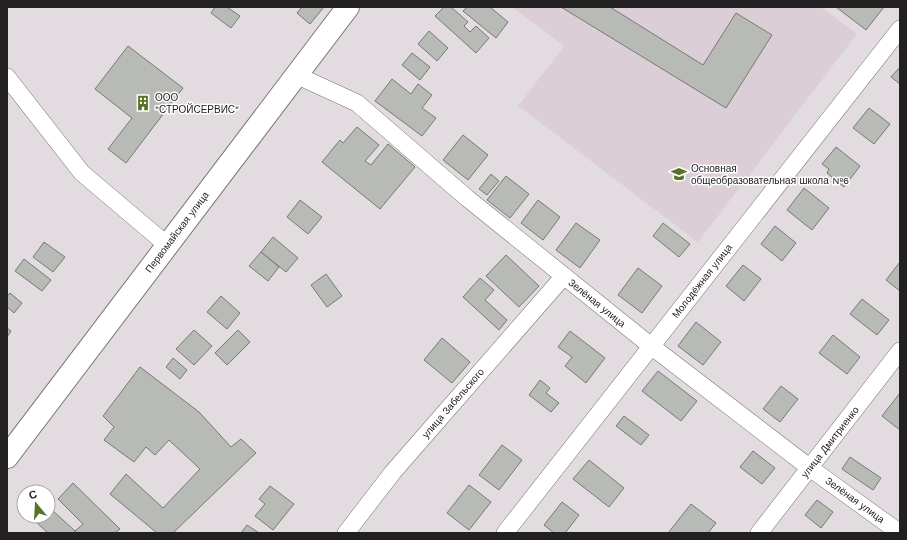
<svg xmlns="http://www.w3.org/2000/svg" width="907" height="540" viewBox="0 0 907 540" font-family="'Work Sans',sans-serif">
<style>
.built{fill:#dbced6}
.building{fill:#b8bbb5;stroke:#777974}
.lines{fill:none;stroke-linecap:round;stroke-linejoin:round}
.minor-casing{stroke:#7a7578;stroke-width:18}
.secondary-casing{stroke:#7a7578;stroke-width:24}
.minor{stroke:#fff;stroke-width:17}
.secondary{stroke:#fff;stroke-width:22}
.labels{text-anchor:middle;dominant-baseline:central;stroke-width:3;stroke-linejoin:round;paint-order:stroke}
.poi-label{font-size:10px;fill:#232022;stroke:#fff;text-anchor:start}
.street-label{font-size:10px;fill:#232022;stroke:#fff}
</style>
<rect width="100%" height="100%" fill="#e2dce0"/>
<polygon class="built" points="512,7 821,7 857,34 698,242 518,106 564,46"/>
<g class="building">
<polygon points="215,7 227,7 240,16 231,28 211,13"/>
<polygon points="302,7 324,7 310,24 297,13"/>
<polygon points="444,7 451,7 468,22 464,26 470,32 476,26 489,38 476,53 435,16"/>
<polygon points="467,7 490,7 508,22 496,38 463,11"/>
<polygon points="561,7 610,7 703,65 736,13 772,35 726,108"/>
<polygon points="836,7 884,7 866,30"/>
<polygon points="429,31 448,48 437,61 418,44"/>
<polygon points="128,46 183,88 126,163 108,149 132,118 95,89"/>
<polygon points="412,53 430,67 420,80 402,65"/>
<polygon points="900,67 900,84 891,77"/>
<polygon points="392,79 411,94 418,84 432,95 422,108 436,118 422,136 375,101"/>
<polygon points="869,108 890,124 874,144 853,128"/>
<polygon points="357,127 379,145 365,161 371,165 388,144 415,167 380,209 322,162 340,140 343,143"/>
<polygon points="463,135 488,155 468,180 443,160"/>
<polygon points="836,147 860,166 844,187 827,173 829,169 822,164"/>
<polygon points="491,174 499,181 487,195 479,189"/>
<polygon points="506,176 529,194 510,218 487,200"/>
<polygon points="804,188 829,208 812,230 787,210"/>
<polygon points="300,200 322,217 308,234 287,217"/>
<polygon points="538,200 560,217 543,240 521,223"/>
<polygon points="576,223 600,240 580,268 556,250"/>
<polygon points="663,223 690,244 679,257 653,236"/>
<polygon points="775,226 796,243 782,261 761,244"/>
<polygon points="273,237 298,258 286,272 261,252"/>
<polygon points="44,242 65,257 53,272 33,257"/>
<polygon points="261,252 279,267 268,281 249,266"/>
<polygon points="506,255 539,286 519,307 486,276"/>
<polygon points="24,259 51,280 42,291 15,271"/>
<polygon points="900,262 900,291 886,280"/>
<polygon points="743,265 761,279 744,301 726,286"/>
<polygon points="638,268 662,286 642,313 618,295"/>
<polygon points="326,274 342,296 327,307 311,285"/>
<polygon points="480,278 494,290 485,300 507,320 499,330 463,297"/>
<polygon points="10,293 22,303 14,313 7,307 7,296"/>
<polygon points="221,296 240,313 227,329 207,312"/>
<polygon points="862,299 889,320 877,335 850,314"/>
<polygon points="696,322 721,342 703,365 678,346"/>
<polygon points="7,328 11,331 7,337"/>
<polygon points="194,330 212,346 194,365 176,349"/>
<polygon points="238,330 250,342 227,365 215,353"/>
<polygon points="570,331 605,358 586,383 565,366 572,357 558,347"/>
<polygon points="833,335 860,357 847,374 819,353"/>
<polygon points="442,338 470,362 452,383 424,360"/>
<polygon points="173,358 187,370 180,379 166,367"/>
<polygon points="140,367 199,412 231,447 241,439 256,453 173,533 157,533 110,494 126,474 163,508 200,469 169,440 155,455 146,447 134,462 104,440 114,427 103,416"/>
<polygon points="658,371 697,401 681,421 642,391"/>
<polygon points="540,380 550,388 546,393 559,403 551,412 529,395"/>
<polygon points="781,386 798,399 780,422 763,409"/>
<polygon points="900,393 900,430 882,416"/>
<polygon points="624,416 649,435 641,445 616,426"/>
<polygon points="502,445 522,460 499,490 479,475"/>
<polygon points="753,451 775,468 762,484 740,467"/>
<polygon points="850,457 881,478 873,490 842,469"/>
<polygon points="589,460 624,488 609,507 573,479"/>
<polygon points="73,483 120,529 115,533 77,533 75,531 83,524 58,499"/>
<polygon points="469,485 491,502 469,530 447,513"/>
<polygon points="270,486 294,504 273,530 255,516 265,504 259,499"/>
<polygon points="817,500 833,512 821,528 805,515"/>
<polygon points="562,502 579,515 565,533 554,533 544,525"/>
<polygon points="691,504 716,523 708,533 668,533"/>
<polygon points="51,509 75,531 77,533 48,533 37,523 44,516 48,516 48,512"/>
<polygon points="247,525 259,533 241,533"/>
</g>
<g class="lines">
<defs>
<g id="minor">
<polyline points="296,75 357,103 467,198 651,346 810,468 900,533"/>
<polyline points="7,77 82,173 167,245"/>
<polyline points="346,533 393,472 564,276"/>
<polyline points="505,533 900,29"/>
<polyline points="759,533 900,351"/>
</g>
<polyline id="secondary" points="7,457 348,7"/>
</defs>
<use href="#minor" class="minor-casing"/>
<use href="#secondary" class="secondary-casing"/>
<use href="#minor" class="minor"/>
<use href="#secondary" class="secondary"/>
</g>
<defs>
<symbol id="building-bare" viewBox="-9 -9 18 18"><path d="M-4-6H4V6H1V3H-1V6H-4ZM-2.5-4.3h1.7v1.8h-1.7ZM.8-4.3h1.7v1.8H.8ZM-2.5-1h1.7V.8h-1.7ZM.8-1h1.7V.8H.8Z" fill="#587327" stroke="#fff" stroke-width="2.5" paint-order="stroke"/></symbol>
<symbol id="school-bare" viewBox="-9 -9 18 18"><path d="M0-5L7-2L0 1L-7-2ZM-4 1L0 2.5L4 1V4Q0 6-4 4Z" fill="#587327" stroke="#fff" stroke-width="2.5" paint-order="stroke"/></symbol>
</defs>
<g fill-rule="evenodd">
<use href="#building-bare" x="132" y="92" width="22" height="22"/>
<use href="#school-bare" x="668" y="163" width="22" height="22"/>
</g>
<g class="labels">
<g class="poi-label">
<text x="155" y="97">ООО<tspan x="155" dy="12">"СТРОЙСЕРВИС"</tspan></text>
<text x="691" y="168">Основная<tspan x="691" dy="12">общеобразовательная школа №6</tspan></text>
</g>
<g class="street-label">
<text transform="translate(177 232) rotate(-53)">Первомайская улица</text>
<text transform="translate(702 281) rotate(-52)">Молодёжная улица</text>
<text transform="translate(597 303) rotate(39)">Зелёная улица</text>
<text transform="translate(453 403) rotate(-49)">улица Забельского</text>
<text transform="translate(830 442) rotate(-52)">улица Дмитриенко</text>
<text transform="translate(855 500) rotate(36)">Зелёная улица</text>
</g>
</g>
<rect width="907" height="540" fill="none" stroke="#232022" stroke-width="16"/>
<g transform="translate(36 504) rotate(342)"><circle r="19" fill="#ffffff" stroke="#a7a6a7"/>
<path d="M0-3L7 15L0 10L-7 15Z" fill="#587327"/>
<text y="-6" font-size="11" font-weight="bold" text-anchor="middle" fill="#232022">С</text>
</g>
</svg>
